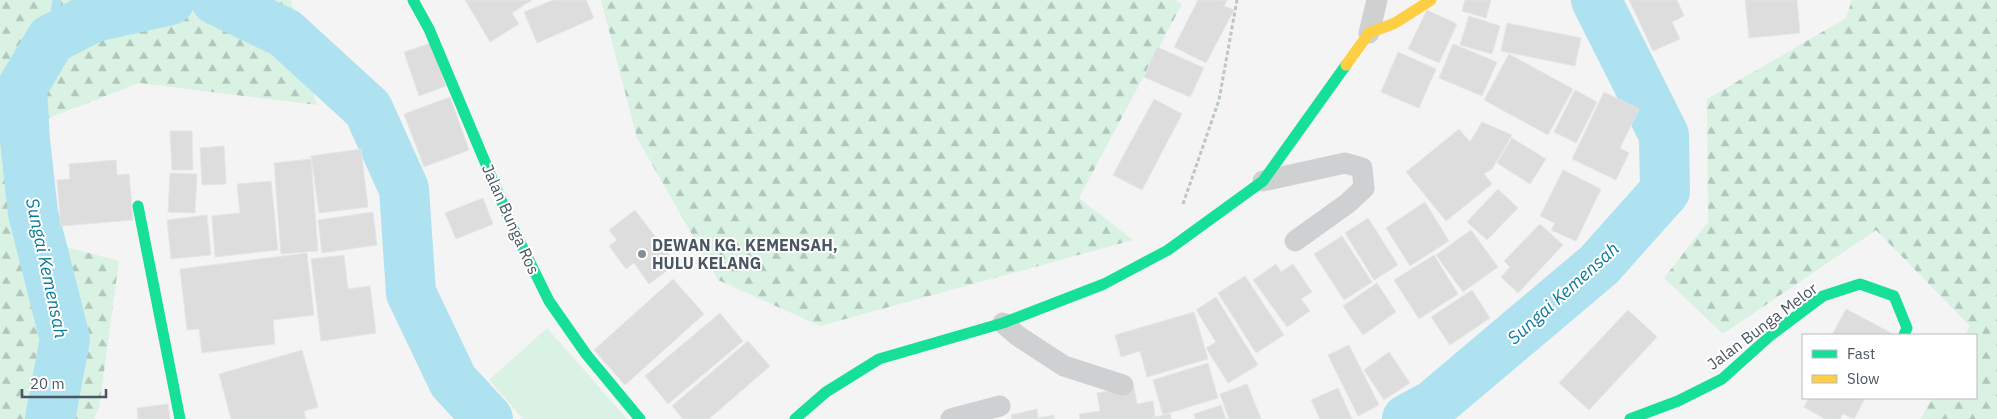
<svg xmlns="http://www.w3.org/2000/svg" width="1997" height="419" viewBox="0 0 1997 419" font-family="'IBM Plex Sans',sans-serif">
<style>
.grass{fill:#d9f2e3}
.forest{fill:url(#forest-firs)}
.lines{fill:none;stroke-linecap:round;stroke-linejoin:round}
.stream{stroke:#aee2f0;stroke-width:9}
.river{stroke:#aee2f0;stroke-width:50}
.building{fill:#ddddde;stroke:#e5e6e7}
.path{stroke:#bcc7c4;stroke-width:3;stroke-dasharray:4 2.5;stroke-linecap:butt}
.street{stroke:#ced0d2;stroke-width:21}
.fast{stroke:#16e098;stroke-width:11}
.slow{stroke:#ffcf43;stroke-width:11}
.poi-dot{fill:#868d94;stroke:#fff;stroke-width:2}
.labels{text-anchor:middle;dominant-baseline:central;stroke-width:4;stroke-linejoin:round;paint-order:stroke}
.street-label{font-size:16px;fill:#4a5661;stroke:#fff}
.poi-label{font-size:16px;font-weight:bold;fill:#4a5661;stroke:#fff;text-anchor:start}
.water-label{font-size:18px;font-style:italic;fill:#0c7c9b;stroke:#fff}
</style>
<defs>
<pattern id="forest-firs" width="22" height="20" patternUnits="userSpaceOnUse" patternTransform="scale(1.25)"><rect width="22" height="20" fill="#d9f2e3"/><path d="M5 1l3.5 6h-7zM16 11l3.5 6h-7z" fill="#b2c7bb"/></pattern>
</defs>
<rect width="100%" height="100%" fill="#f4f4f4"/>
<polygon class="grass" points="547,328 627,419 523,419 489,380"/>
<g class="forest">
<polygon points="0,0 291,0 317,105 139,83 0,137"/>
<polygon points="601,0 1175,0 1182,4 1079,198 1133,240 820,326 718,280 637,138"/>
<polygon points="1852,0 1997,0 1997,419 1921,419 1932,398 1976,398 1976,335 1965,335 1970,326 1876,230 1723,334 1664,278 1708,222 1707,99 1846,18"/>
<polygon points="0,141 59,245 119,261 99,408 94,419 0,419"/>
</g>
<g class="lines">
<polyline class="stream" points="51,39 57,0"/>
<g class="river">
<polyline points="216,0 285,33 368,109 404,189 411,293 453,381 488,419"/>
<polyline points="50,419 65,339 33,213 25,140 22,88 51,39 94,17 170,0"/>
<polyline points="1407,419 1433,405 1599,265 1665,191 1664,135 1596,0"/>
</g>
</g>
<g class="building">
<polygon points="465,0 532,0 512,13 519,24 490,42"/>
<polygon points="553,0 586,0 594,18 537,43 524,12"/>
<polygon points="1198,0 1227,0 1224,6 1234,10 1206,63 1174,47"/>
<polygon points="1465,0 1491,0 1486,18 1462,11"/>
<polygon points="1629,0 1677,0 1684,16 1672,22 1680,39 1653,51"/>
<polygon points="1745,0 1797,0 1800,33 1749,38"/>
<polygon points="1427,10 1457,24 1439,63 1408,49"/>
<polygon points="1469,16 1500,26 1492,54 1460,45"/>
<polygon points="1507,23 1581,38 1575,66 1501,51"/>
<polygon points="431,43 446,86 419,96 404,52"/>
<polygon points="1453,44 1497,62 1482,96 1439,78"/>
<polygon points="1157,47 1204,68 1190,97 1144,77"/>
<polygon points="1398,52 1436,69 1419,108 1381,92"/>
<polygon points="1509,54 1573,89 1548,135 1484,100"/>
<polygon points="1575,90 1597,102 1576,143 1554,132"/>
<polygon points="1604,92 1639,109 1620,148 1629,153 1616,180 1572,159"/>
<polygon points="450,97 469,150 424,167 404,114"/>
<polygon points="1154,99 1182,114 1142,190 1113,175"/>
<polygon points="1482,122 1512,135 1492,169 1484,174 1492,184 1446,221 1406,172 1459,129 1470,142"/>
<polygon points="170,131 192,131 193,170 172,170"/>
<polygon points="1512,138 1546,159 1530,184 1497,163"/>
<polygon points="224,146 226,184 202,185 200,148"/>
<polygon points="361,149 368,207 319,213 311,156"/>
<polygon points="311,159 318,251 281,254 274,163"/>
<polygon points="116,160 117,175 129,174 133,220 61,226 57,180 70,179 69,164"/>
<polygon points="1563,170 1601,189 1576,241 1551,230 1555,223 1540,216"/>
<polygon points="170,173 197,174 195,213 168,212"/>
<polygon points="271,181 278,250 215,257 212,216 240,213 237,184"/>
<polygon points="1498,189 1518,208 1487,240 1467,222"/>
<polygon points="483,198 493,224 456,239 445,213"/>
<polygon points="1425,202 1449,241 1410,266 1386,228"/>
<polygon points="635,210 676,264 649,284 634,263 626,269 609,246 617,240 609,230"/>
<polygon points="373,212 377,245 322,253 318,220"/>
<polygon points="207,215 211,255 171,259 167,220"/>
<polygon points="1368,218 1398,265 1374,280 1345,233"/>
<polygon points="1540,224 1563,245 1518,293 1501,277 1510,267 1504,261"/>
<polygon points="1471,230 1498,267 1463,292 1436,255"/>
<polygon points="1342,236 1372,282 1344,300 1314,254"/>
<polygon points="307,253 314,315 273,320 275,344 202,353 199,329 187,330 180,269"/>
<polygon points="344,255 348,289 370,286 376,333 321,341 311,259"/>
<polygon points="1434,255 1458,294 1419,319 1394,280"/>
<polygon points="1276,264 1281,272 1293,264 1312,292 1301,299 1310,311 1287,327 1253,280"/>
<polygon points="1245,276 1284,335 1256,353 1218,293"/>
<polygon points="673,279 704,314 625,385 594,350"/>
<polygon points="1377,283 1396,312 1363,335 1343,306"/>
<polygon points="1472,290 1490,318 1450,345 1431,317"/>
<polygon points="1216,297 1258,365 1228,383 1206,348 1216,342 1196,310"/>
<polygon points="1846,309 1895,335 1832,335"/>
<polygon points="1628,310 1657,337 1589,410 1559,383"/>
<polygon points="1194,312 1208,359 1147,377 1140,351 1121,357 1115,335"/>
<polygon points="720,313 743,341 668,404 645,376"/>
<polygon points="748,341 770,366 709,419 683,419 672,406"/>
<polygon points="1349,345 1379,405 1358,416 1328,355"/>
<polygon points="302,350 318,407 304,411 306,419 231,419 219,374"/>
<polygon points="1389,352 1410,383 1384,400 1364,370"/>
<polygon points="1208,363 1218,398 1163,415 1153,380"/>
<polygon points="1247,384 1261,419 1229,419 1220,394"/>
<polygon points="1134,387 1137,404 1153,401 1155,417 1171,414 1171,419 1080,419 1079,414 1100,411 1097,393"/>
<polygon points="1338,388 1352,419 1320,419 1311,400"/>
<polygon points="1809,398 1865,398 1854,419 1843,414 1840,419 1825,419 1804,407"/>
<polygon points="168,404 170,419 138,419 137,408"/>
<polygon points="1221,405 1226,419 1195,419 1194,414"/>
<polygon points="1037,409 1038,418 1054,415 1054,419 1012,419 1011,415"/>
</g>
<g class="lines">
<polyline class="path" points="1183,204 1219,100 1237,0"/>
<g class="street">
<polyline points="1369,33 1377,0"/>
<polyline points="1263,181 1345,163 1362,168 1364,188 1348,203 1295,241"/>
<polyline points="1003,323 1018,336 1064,366 1123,385"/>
<polyline points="951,419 1000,406"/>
</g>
<g class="fast">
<polyline points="413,0 429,29 512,226 549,301 586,354 640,419"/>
<polyline points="138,206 180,419"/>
<polyline points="795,419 826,392 879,359 1003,323 1104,284 1168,250 1263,181 1346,65"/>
<polyline points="1630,419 1678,401 1722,379 1771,335 1823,296 1860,284 1894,296 1907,328 1904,335"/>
</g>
<polyline class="slow" points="1346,65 1369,33 1395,23 1431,0"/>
</g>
<circle class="poi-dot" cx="642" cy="254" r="5"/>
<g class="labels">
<g class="street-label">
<text transform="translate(511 219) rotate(66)">Jalan Bunga Ros</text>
<text transform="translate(1762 326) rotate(-37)">Jalan Bunga Melor</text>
</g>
<g class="poi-label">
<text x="652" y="245">DEWAN KG. KEMENSAH,<tspan x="652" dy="18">HULU KELANG</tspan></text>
</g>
<g class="water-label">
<text transform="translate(47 268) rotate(78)">Sungai Kemensah</text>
<text transform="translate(1563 293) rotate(-42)">Sungai Kemensah</text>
</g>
</g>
<rect x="1802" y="334" width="175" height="65" fill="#ffffff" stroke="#b7bbc0"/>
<rect x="1812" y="350" width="25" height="8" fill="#16e098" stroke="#b7bbc0"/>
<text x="1847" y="359" font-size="15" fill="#4a5661">Fast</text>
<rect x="1812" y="375" width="25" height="8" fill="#ffcf43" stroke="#b7bbc0"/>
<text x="1847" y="384" font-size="15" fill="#4a5661">Slow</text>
<path d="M22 389v8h84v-8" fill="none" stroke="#4a5661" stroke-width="2.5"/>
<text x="30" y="389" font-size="15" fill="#4a5661" stroke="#ffffff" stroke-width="4" paint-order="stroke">20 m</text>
</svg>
